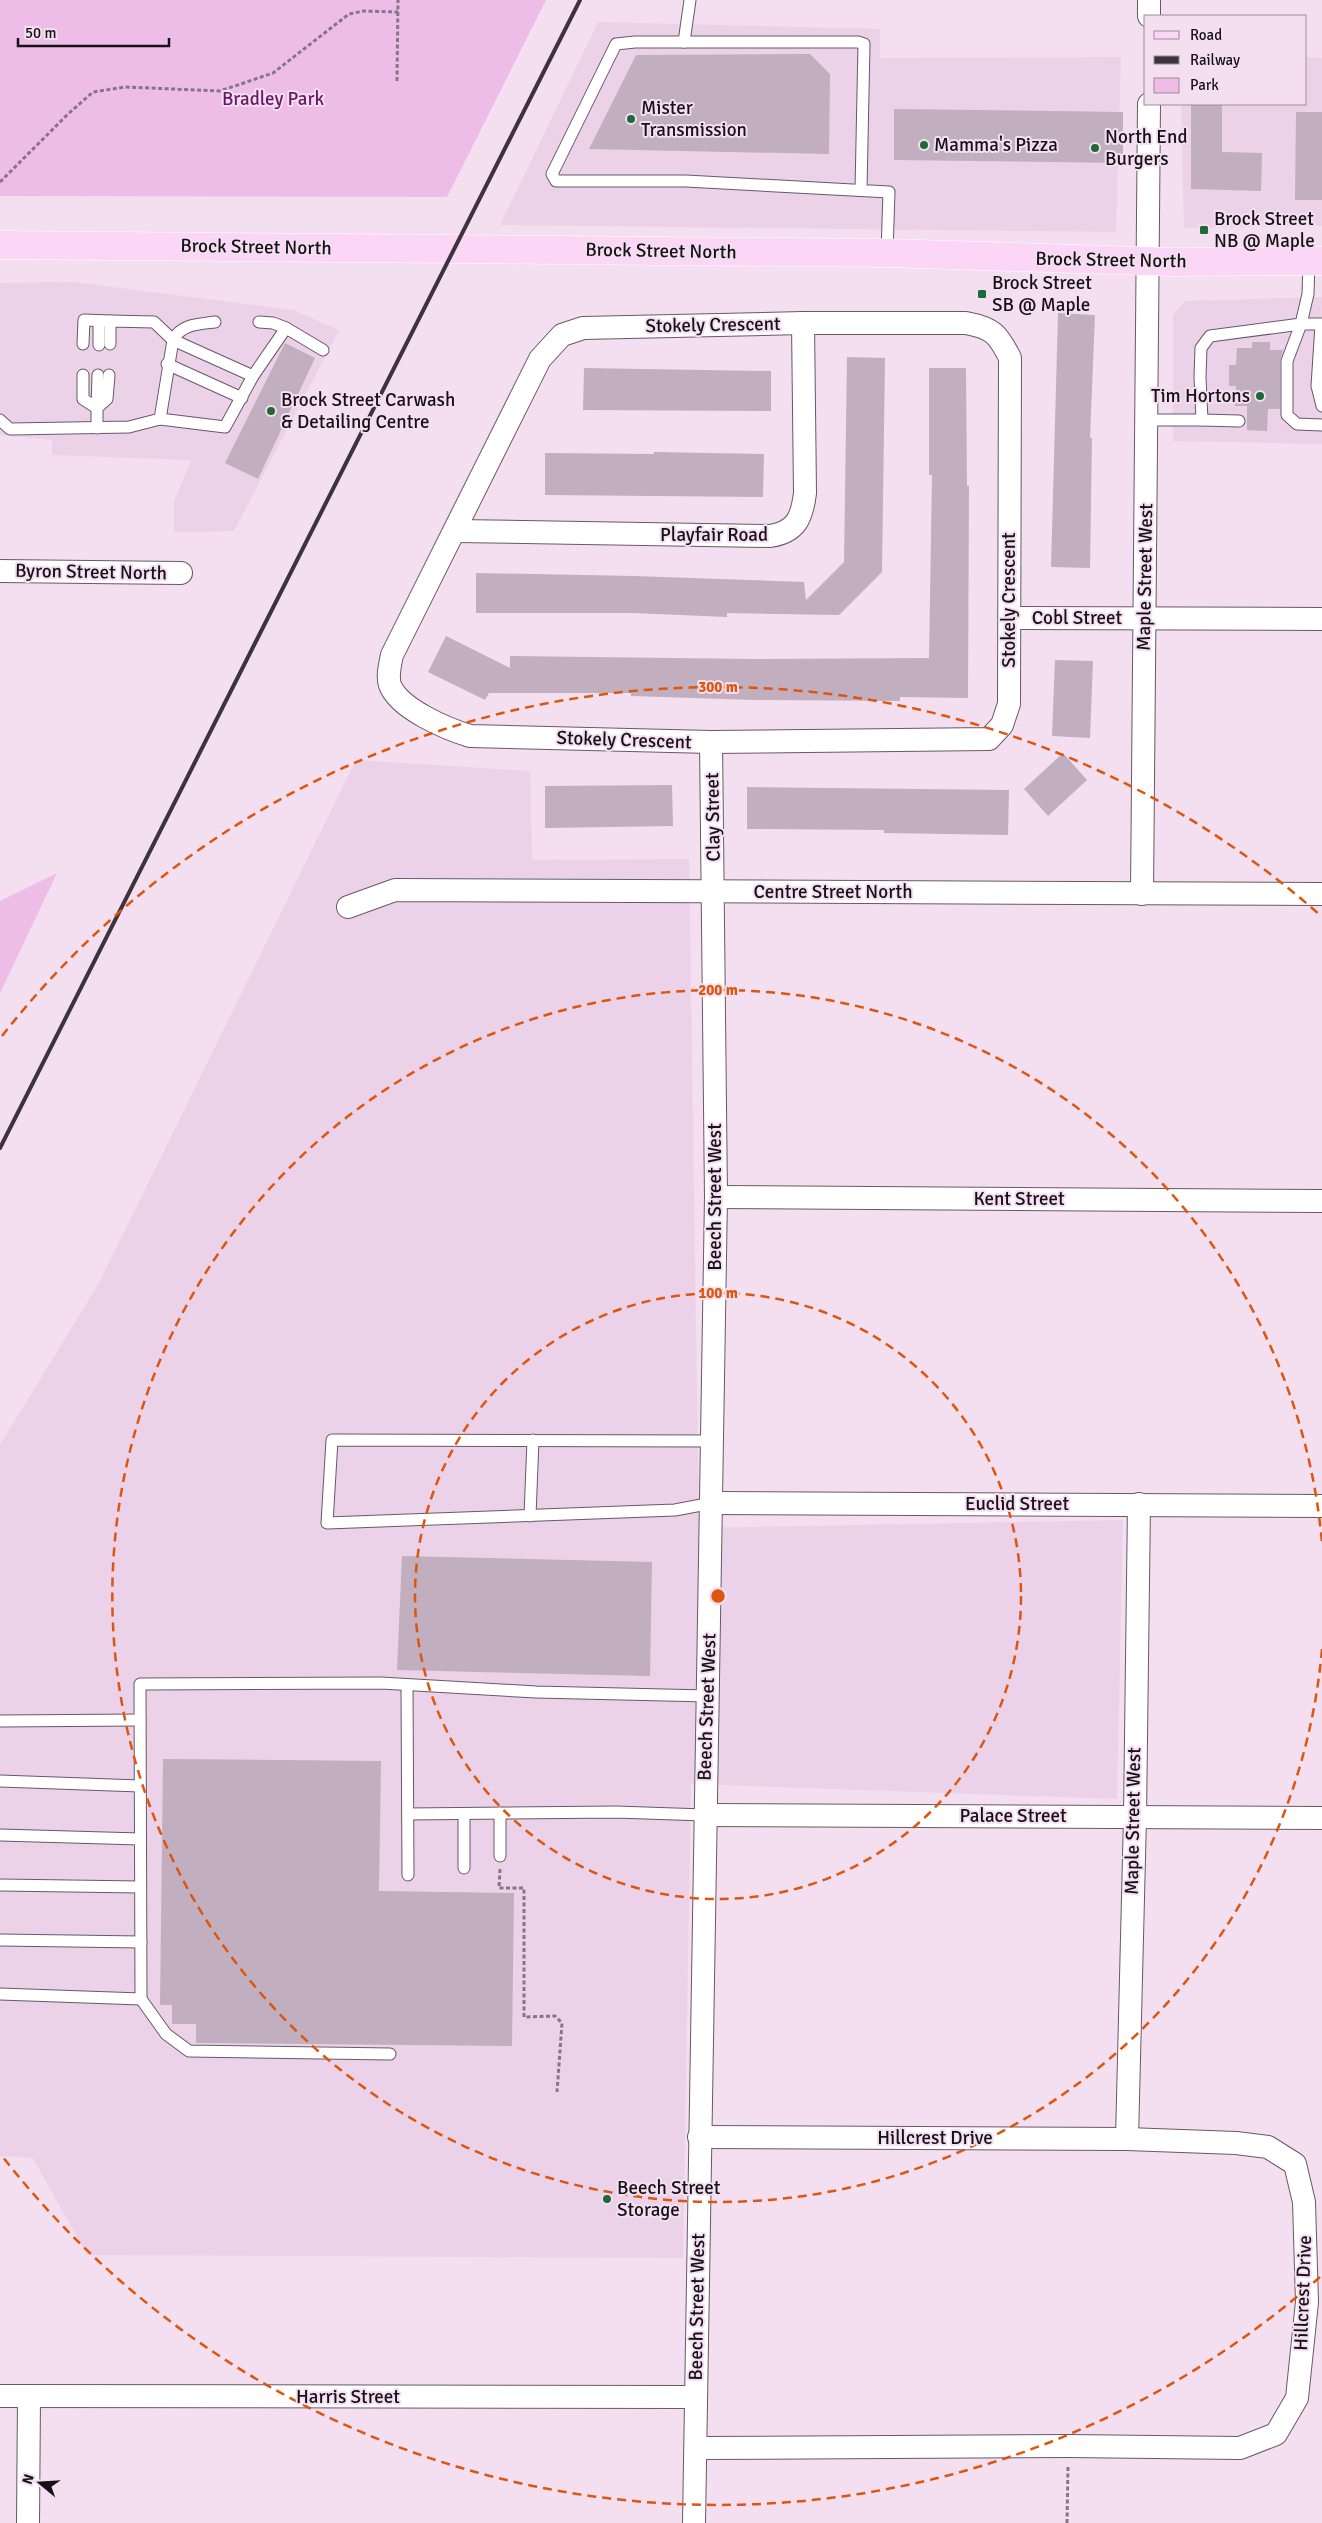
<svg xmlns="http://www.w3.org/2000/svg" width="1322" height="2523" viewBox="0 0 1322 2523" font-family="Signika,sans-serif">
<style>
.built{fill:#ebd2e8}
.green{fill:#edbde8}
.building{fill:#c1aebe}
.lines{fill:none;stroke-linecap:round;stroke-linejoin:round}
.lane-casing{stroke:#695867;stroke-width:13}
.street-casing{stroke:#695867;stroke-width:24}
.primary-casing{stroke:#fff;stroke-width:29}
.path{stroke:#847783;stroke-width:3;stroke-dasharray:4 2.5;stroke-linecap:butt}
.lane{stroke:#fff;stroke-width:11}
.street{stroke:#fff;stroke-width:22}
.primary{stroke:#fbd6f7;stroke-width:28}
.rail{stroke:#3c333b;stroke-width:4}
.ring{fill:none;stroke:#de550d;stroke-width:2.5;stroke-dasharray:9 6}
.poi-dot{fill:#1f6936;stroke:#f3dff0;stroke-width:2}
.labels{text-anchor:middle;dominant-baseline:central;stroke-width:4;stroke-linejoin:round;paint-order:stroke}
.park-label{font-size:19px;fill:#6b1566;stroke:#f3dff0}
.poi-label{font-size:19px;fill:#171117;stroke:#f3dff0;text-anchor:start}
.street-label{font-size:19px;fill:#171117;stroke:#f3dff0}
.centre{fill:#de550d;stroke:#f3dff0;stroke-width:2.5}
.ring-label{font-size:15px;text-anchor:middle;font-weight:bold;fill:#de550d;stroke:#f3dff0;stroke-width:4;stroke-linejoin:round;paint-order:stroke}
</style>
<rect width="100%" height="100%" fill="#f3dff0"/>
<g class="built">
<polygon points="598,22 880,29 880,58 1121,57 1116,232 500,225"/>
<polygon points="1306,57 1322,58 1322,226 1184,228 1181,104 1306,104"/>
<polygon points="73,282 293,310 339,330 234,531 174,532 174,502 191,460 52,455 52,440 0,435 0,283"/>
<polygon points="1322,297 1322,444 1173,441 1173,315 1185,301"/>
<polygon points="356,760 530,771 532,860 689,859 699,1528 1123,1520 1117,1799 691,1784 683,2258 87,2255 33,2158 0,2156 0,1445 99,1283"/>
</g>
<g class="green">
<polygon points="0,0 546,0 447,197 0,196"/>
<polygon points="57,873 0,993 0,901"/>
</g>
<g class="building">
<polygon points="810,54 830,74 829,154 589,149 636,55"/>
<polygon points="1191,104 1222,104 1222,152 1262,153 1261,191 1191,189"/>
<polygon points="894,109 1123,112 1123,163 894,160"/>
<polygon points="1296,112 1322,112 1322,200 1295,200"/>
<polygon points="1058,313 1095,315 1090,438 1092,438 1090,568 1051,567"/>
<polygon points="1252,342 1270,342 1270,350 1283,350 1280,361 1280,409 1268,409 1267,431 1247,430 1247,406 1235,406 1236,386 1229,386 1229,365 1236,365 1237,348 1252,348"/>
<polygon points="285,343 315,358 258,479 225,463"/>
<polygon points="847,357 885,358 882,572 839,615 727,613 727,617 632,613 476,613 476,573 634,576 804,582 806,600 844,562"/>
<polygon points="584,368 771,371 771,411 583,410"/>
<polygon points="929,368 966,368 967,486 969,486 968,698 900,697 900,701 755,700 631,696 631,693 489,693 485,700 428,672 446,636 510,668 510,656 755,659 929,658 932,475 929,475"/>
<polygon points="654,452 764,454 763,497 545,495 545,453 654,454"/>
<polygon points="1055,660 1093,661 1090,738 1052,736"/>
<polygon points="1063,753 1087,780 1048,816 1024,789"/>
<polygon points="672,785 673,826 545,828 545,786"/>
<polygon points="747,787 1009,790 1008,835 884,833 884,830 747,829"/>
<polygon points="402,1556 652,1562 650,1676 397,1670"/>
<polygon points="163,1759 381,1761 379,1891 514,1893 512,2046 196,2043 196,2024 172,2024 172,2005 160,2005"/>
</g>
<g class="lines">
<defs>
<g id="lane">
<polyline points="684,42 690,0"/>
<polyline points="861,190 864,44 858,42 635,42 616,44 552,174 556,181 686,181 889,192 887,253"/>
<polyline points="1309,261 1308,294 1301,324 1287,361 1287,415 1297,424 1322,425"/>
<polyline points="259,322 273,323 286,328"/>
<polyline points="1321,325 1317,386 1322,406"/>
<polyline points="83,344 84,320 110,321"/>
<path d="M110,344V321L154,322L173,340C181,324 199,324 215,322"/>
<polyline points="99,345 99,321"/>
<polyline points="167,364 242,398"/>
<polyline points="83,375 83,399 97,408"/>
<polyline points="97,408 98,375"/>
<polyline points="160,419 225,427 253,376"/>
<polyline points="0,420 10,429 129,427 160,419 173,340 253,376 286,328 323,350"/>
<polyline points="1148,420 1202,420 1200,377 1201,348 1210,336 1301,324 1322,324"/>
<polyline points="1202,420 1239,421"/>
<polyline points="97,428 97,408 107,399 109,375"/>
<polyline points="712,1503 675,1510 327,1523 332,1440 713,1441"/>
<polyline points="530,1516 533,1440"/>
<polyline points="407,1685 408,1875"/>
<polyline points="0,1721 140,1720"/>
<polyline points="0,1781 140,1786"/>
<polyline points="500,1813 500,1856"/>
<polyline points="408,1814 616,1812 704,1815"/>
<polyline points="0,1835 140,1839"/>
<polyline points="464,1868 464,1814"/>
<polyline points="0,1885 140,1887"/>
<polyline points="0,1940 141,1942"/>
<polyline points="0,1994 141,1999 140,1684 381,1683 536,1692 708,1696"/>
<polyline points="141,1999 166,2034 189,2051 390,2054"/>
</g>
<g id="street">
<polyline points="1149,16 1149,0"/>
<path d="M803,323H966C993,328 998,334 1010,358L1009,704L1002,725L989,739L711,742L470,736C447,729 399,709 390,685C387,676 390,665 392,655L540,359L562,335L583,328Z"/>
<path d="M455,531L770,536C796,532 802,518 805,493L803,323"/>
<polyline points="0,571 181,573"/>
<polyline points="1010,618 1322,619"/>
<polyline points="1142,894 1149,104"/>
<polyline points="348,907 395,890 1322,894"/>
<polyline points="716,1197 1322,1201"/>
<polyline points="712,1503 1322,1506"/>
<polyline points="704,1815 1322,1818"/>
<polyline points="1127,2139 1135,1817 1139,1504"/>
<polyline points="0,2396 695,2397"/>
<polyline points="696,2448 1068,2446 1240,2448 1276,2434 1297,2398 1307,2302 1304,2202 1295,2164 1268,2147 1236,2143 1127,2139 699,2137"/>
<polyline points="28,2523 29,2398"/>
<polyline points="694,2523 716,1197 711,742"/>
</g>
<polyline id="primary" points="0,245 887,253 1173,262 1322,261"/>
</defs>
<use href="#lane" class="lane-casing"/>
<use href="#street" class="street-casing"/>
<use href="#primary" class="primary-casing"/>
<g class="path">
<polyline points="397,81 398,0"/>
<polyline points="0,182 68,114 93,92 125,87 220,91 273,73 349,14 364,11 398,12"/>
<polyline points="500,1869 499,1888 524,1888 524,2017 555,2016 562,2023 557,2092"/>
<polyline points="1067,2523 1068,2466"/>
</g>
<use href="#lane" class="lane"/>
<use href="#street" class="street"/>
<use href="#primary" class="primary"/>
<polyline class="rail" points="0,1148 580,0"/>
</g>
<g class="ring">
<circle cx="718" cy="1596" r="303"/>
<path d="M1322 1649A606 606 0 1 1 1322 1543"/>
<path d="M1320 2277A909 909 0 0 1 2 2156M2 1036A909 909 0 0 1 1320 915"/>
</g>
<g class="poi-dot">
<circle cx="631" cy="119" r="5"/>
<circle cx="924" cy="145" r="5"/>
<circle cx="1095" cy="148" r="5"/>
<rect x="1199" y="225" width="10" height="10" rx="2.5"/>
<rect x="977" y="289" width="10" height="10" rx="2.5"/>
<circle cx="1260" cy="396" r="5"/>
<circle cx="271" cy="411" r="5"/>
<circle cx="607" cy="2199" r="5"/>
</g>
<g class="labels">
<g class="park-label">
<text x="273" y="99">Bradley Park</text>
</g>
<g class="poi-label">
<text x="641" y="108">Mister<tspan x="641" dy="22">Transmission</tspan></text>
<text x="1105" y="137">North End<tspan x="1105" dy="22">Burgers</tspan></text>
<text x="934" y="145">Mamma's Pizza</text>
<text x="1214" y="219">Brock Street<tspan x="1214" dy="22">NB @ Maple</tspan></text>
<text x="992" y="283">Brock Street<tspan x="992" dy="22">SB @ Maple</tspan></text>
<text x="1250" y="396" text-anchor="end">Tim Hortons</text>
<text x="281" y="400">Brock Street Carwash<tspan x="281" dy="22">&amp; Detailing Centre</tspan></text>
<text x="617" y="2188">Beech Street<tspan x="617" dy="22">Storage</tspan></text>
</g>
<g class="street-label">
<text transform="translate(256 247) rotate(1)">Brock Street North</text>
<text transform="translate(661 251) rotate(1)">Brock Street North</text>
<text transform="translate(1111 260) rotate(1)">Brock Street North</text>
<text transform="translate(713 325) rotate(-1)">Stokely Crescent</text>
<text x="714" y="535">Playfair Road</text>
<text transform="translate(91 572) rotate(1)">Byron Street North</text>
<text transform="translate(1145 577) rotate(-89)">Maple Street West</text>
<text transform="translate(1009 600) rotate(-90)">Stokely Crescent</text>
<text x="1077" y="618">Cobl Street</text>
<text transform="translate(624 740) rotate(2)">Stokely Crescent</text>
<text transform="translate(713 817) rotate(-91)">Clay Street</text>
<text x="833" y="892">Centre Street North</text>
<text transform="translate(715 1197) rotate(-90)">Beech Street West</text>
<text x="1019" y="1199">Kent Street</text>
<text x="1017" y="1504">Euclid Street</text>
<text transform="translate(707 1707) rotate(-88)">Beech Street West</text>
<text x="1013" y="1816">Palace Street</text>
<text transform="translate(1133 1821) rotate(-89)">Maple Street West</text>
<text x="935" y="2138">Hillcrest Drive</text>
<text transform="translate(1303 2293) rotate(-88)">Hillcrest Drive</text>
<text transform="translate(697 2307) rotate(-89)">Beech Street West</text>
<text x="348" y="2397">Harris Street</text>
</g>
</g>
<circle cx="718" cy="1596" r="8" class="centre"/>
<g class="ring-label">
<text x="718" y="692">300 m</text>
<text x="718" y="995">200 m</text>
<text x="718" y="1298">100 m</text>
</g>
<rect x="1144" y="15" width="162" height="90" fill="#f3dff0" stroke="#9b8d99"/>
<rect x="1154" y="31" width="25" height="8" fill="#fbd6f7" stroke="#9b8d99"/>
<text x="1190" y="40" font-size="15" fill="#171117">Road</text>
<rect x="1154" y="56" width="25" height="8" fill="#3c333b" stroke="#9b8d99"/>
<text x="1190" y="65" font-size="15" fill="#171117">Railway</text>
<rect x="1154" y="78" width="25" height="15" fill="#edbde8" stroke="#9b8d99"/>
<text x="1190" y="90" font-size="15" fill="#171117">Park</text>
<g transform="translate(40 2483) rotate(288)" stroke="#f3dff0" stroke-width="4" paint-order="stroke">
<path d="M0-4L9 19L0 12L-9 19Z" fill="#171117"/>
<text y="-8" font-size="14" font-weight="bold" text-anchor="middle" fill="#171117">N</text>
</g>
<path d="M18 38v8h151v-8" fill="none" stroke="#171117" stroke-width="2.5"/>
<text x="25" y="38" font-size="15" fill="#171117" stroke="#f3dff0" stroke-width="4" paint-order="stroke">50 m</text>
</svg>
